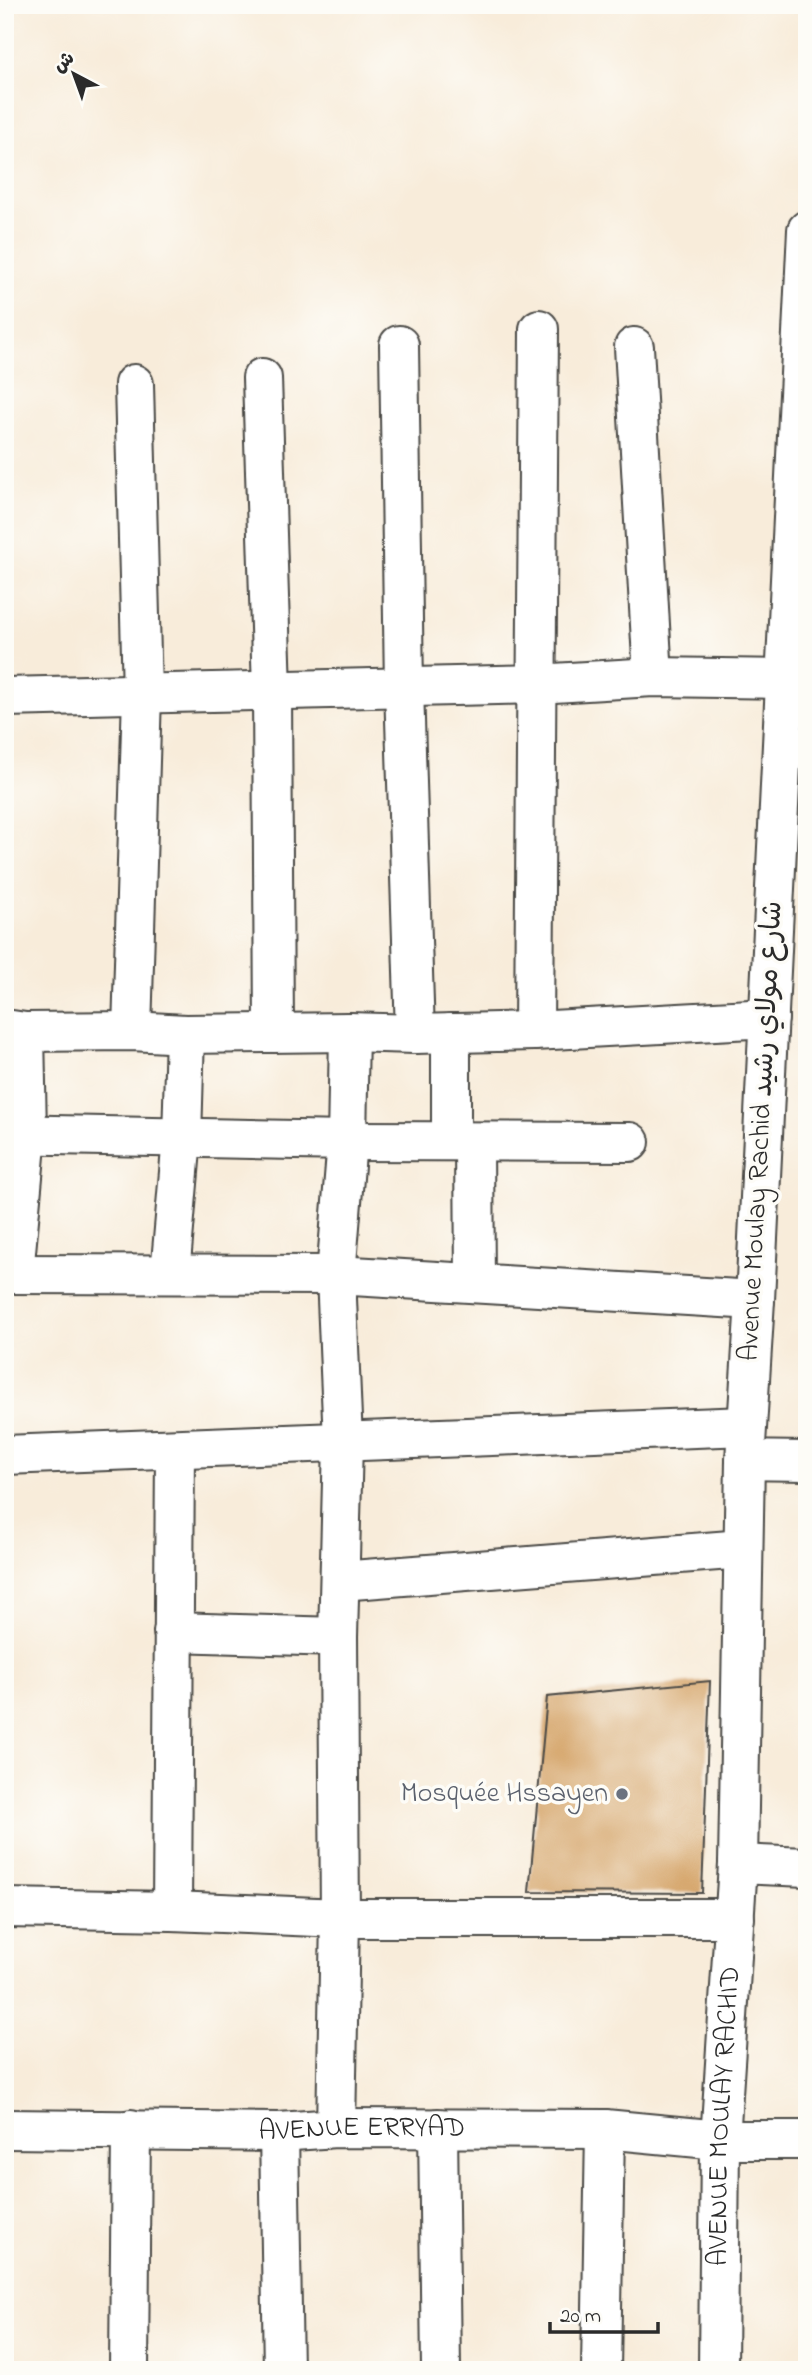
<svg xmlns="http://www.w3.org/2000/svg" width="812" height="2375" viewBox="0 0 812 2375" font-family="'Indie Flower','Playpen Sans Arabic',sans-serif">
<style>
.building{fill:#d5a56b}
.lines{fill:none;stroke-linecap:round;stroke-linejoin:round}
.minor-casing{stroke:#4a4845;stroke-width:42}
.tertiary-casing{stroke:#4a4845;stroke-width:42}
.minor{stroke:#fff;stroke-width:38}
.tertiary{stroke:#fff;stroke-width:38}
.worship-dot{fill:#6b7280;stroke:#fdfcf7;stroke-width:2.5}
.labels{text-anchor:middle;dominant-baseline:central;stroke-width:7;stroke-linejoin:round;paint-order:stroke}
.street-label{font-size:28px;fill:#2b2b2b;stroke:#fdfcf7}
.worship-label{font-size:28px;fill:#5b616d;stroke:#fdfcf7;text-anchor:end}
</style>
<rect width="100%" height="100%" fill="#fdfcf7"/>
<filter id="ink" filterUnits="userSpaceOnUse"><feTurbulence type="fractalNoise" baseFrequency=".0143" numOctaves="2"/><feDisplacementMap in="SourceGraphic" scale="14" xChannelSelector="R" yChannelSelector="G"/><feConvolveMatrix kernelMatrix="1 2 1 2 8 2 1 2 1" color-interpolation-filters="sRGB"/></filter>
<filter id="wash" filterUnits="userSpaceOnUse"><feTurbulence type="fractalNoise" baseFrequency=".00686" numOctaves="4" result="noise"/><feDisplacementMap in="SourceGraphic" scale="28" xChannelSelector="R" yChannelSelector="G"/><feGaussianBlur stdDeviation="1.57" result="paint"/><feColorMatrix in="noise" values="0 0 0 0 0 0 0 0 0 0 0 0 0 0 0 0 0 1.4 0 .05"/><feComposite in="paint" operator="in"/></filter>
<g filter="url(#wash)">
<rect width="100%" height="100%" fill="#f8ecda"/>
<g id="blocks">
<polygon class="building" points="710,1681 702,1893 529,1892 547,1697"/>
</g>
</g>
<g filter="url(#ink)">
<use href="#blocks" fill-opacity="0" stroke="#4a4845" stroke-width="2"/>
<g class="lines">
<defs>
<g id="minor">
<polyline points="399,345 404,688 415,1034"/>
<polyline points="634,347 653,677"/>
<polyline points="262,378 272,690 274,1033"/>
<polyline points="5,697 537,684 653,677 784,679"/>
<polyline points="5,1029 25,1032 132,1031 185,1034 349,1032 415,1034 534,1031 769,1018"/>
<polyline points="132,1031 142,694 134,384"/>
<polyline points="534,1031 539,329"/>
<polyline points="5,1134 347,1141 630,1142"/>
<polyline points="451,1141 451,1033"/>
<polyline points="474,1142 475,1283"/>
<polyline points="14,1273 27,1134 25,1032"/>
<polyline points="5,1274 336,1275 755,1300"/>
<polyline points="170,1274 182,1138 185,1034"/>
<polyline points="5,1455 746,1426"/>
<polyline points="745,1460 807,1461"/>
<polyline points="340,1581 743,1549"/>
<polyline points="173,1632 338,1637"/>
<polyline points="738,1864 807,1867"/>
<polyline points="5,1908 172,1911 340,1918 735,1918"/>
<polyline points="172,1911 175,1449"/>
<polyline points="336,2128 340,1918 338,1637 343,1442 336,1275 347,1141 349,1032"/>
<polyline points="438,2128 441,2370"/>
<path id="s1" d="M5,2129L279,2132L336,2128L605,2129L720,2140H807"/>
<polyline points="279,2132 283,2370"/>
<polyline points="129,2370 131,2129"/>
<polyline points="601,2370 605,2129"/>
</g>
<g id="tertiary">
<path id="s2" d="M718,2370L720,2140L738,1864L745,1460L755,1300L807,230"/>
</g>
</defs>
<use href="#minor" class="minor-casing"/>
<use href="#tertiary" class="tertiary-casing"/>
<use href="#minor" class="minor"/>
<use href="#tertiary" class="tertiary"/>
</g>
</g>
<circle class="worship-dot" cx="622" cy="1794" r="7"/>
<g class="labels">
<g class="street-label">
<text transform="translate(762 1131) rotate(-87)">Avenue Moulay Rachid شارع مولاي رشيد</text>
<text stroke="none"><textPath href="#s2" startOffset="254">AVENUE MOULAY RACHID</textPath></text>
<text stroke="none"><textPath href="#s1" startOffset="357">AVENUE ERRYAD</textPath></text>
</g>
<g class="worship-label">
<text x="608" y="1794">Mosquée Hssayen</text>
</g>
</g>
<rect width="812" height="2375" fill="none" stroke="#fdfcf7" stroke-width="28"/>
<g transform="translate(74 74) rotate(319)" stroke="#fdfcf7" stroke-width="5" paint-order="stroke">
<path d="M0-5L12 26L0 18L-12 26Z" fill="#2b2b2b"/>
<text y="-10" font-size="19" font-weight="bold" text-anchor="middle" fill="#2b2b2b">ش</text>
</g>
<path d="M550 2322v10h108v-10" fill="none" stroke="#2b2b2b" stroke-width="3.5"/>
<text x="560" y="2322" font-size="21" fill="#2b2b2b" stroke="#fdfcf7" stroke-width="5" paint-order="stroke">20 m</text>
</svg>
